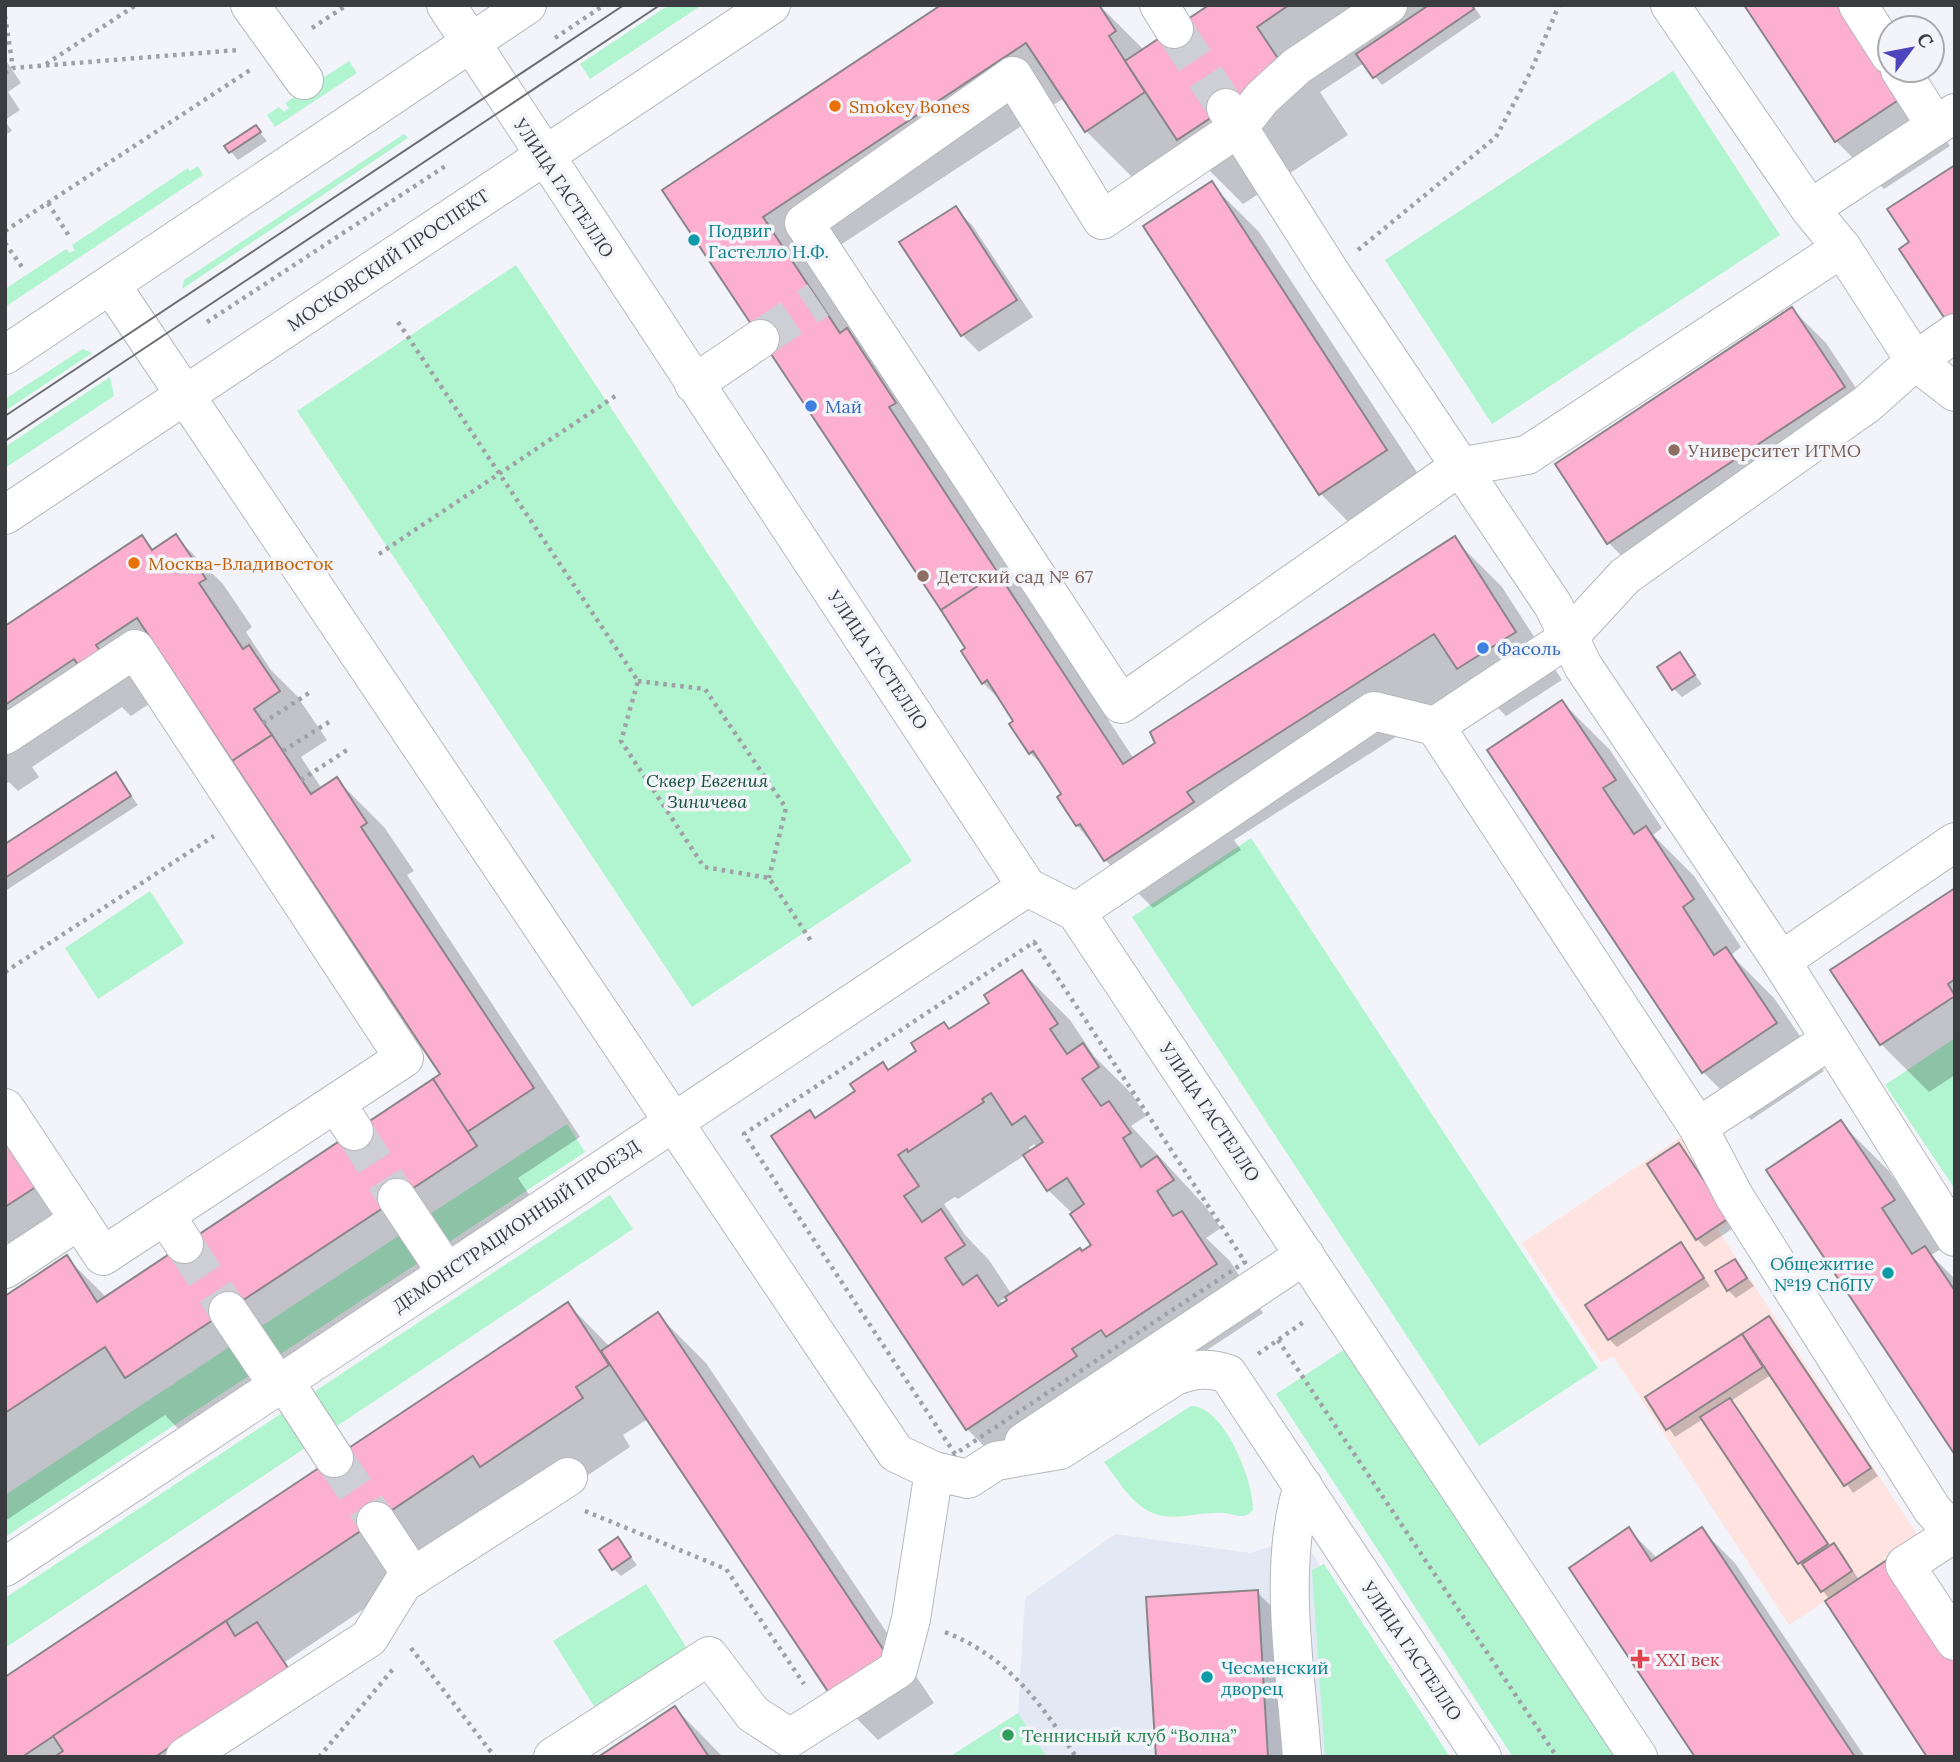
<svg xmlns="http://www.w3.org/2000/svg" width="1960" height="1762" viewBox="0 0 1960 1762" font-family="Lora,serif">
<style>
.built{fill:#e3e8f5}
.industrial{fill:#fee3e0}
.green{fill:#b0f4d0}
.shadow{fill:#0003;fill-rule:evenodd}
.building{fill:#fcafce;stroke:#8c8588;stroke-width:2;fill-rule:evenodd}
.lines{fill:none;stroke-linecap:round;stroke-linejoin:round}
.minor-tunnel{stroke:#cdcfd5;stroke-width:38;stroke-dasharray:38 19;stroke-linecap:butt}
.minor-casing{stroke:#b6b8be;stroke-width:40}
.major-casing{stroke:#b6b8be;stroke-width:40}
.path{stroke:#a0a1a6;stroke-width:4.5;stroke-dasharray:3.5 5;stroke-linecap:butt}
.minor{stroke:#fff;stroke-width:38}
.major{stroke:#fff;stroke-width:38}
.tram{stroke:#6b6d70;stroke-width:2}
.food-dot{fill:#e8710a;stroke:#f2f4fa;stroke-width:2.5}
.culture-dot{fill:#0f9aa8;stroke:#f2f4fa;stroke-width:2.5}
.shop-dot{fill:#3f7fe0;stroke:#f2f4fa;stroke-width:2.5}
.education-dot{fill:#8d6e63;stroke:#f2f4fa;stroke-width:2.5}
.health-dot{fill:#e0444e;stroke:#f2f4fa;stroke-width:2.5}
.leisure-dot{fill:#2e9e5b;stroke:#f2f4fa;stroke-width:2.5}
.labels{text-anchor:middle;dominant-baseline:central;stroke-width:7;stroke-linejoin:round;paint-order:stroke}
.food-label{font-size:18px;fill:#c56008;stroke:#f2f4fa;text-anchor:start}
.street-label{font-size:18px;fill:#3b3c3f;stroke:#f2f4fa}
.culture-label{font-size:18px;fill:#0d838f;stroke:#f2f4fa;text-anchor:start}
.shop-label{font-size:18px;fill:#366cbe;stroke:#f2f4fa;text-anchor:start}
.education-label{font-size:18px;fill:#785e54;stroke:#f2f4fa;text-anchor:start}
.park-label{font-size:18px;font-style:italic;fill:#125037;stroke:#f2f4fa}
.health-label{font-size:18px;fill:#be3a42;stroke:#f2f4fa;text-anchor:start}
.leisure-label{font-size:18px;fill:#27864d;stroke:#f2f4fa;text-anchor:start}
</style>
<rect width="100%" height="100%" fill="#f2f4fa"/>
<polygon class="built" points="1115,1534 1251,1553 1301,1536 1445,1757 1047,1757 1018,1713 1025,1598"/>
<polygon class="industrial" points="1681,1137 1734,1219 1718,1230 1920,1539 1789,1625 1613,1356 1601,1363 1522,1243"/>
<g class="green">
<polygon points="669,5 702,5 590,79 580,64"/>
<polygon points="349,61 357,73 275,127 267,115 279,107 284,112 289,108 285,103"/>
<polygon points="1673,71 1780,235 1492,424 1385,260"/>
<polygon points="404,134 408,138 182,289 184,280"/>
<polygon points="198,166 203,175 5,307 5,289 66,249 70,253 75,250 72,245 188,168 190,171"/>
<polygon points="516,265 912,861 692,1007 297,411"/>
<polygon points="83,349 92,353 5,411 5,399"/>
<polygon points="110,377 114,396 5,468 5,447"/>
<polygon points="1251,838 1598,1368 1479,1446 1132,917"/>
<polygon points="150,891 184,943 98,999 65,948"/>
<polygon points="1955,1038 1955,1189 1885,1085"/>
<polygon points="567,1124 585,1152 440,1248 421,1220"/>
<polygon points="610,1195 633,1229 328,1432 305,1398"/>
<polygon points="406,1231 424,1259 270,1361 251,1333"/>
<polygon points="237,1342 256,1371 5,1537 5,1495"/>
<polygon points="1345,1349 1617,1757 1513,1757 1276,1394"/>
<path d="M1191,1406C1224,1406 1254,1481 1253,1510C1244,1521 1236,1514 1223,1513C1204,1511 1182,1519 1163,1516C1135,1511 1120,1483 1104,1462Z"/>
<polygon points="291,1407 314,1442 5,1648 5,1598"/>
<polygon points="1324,1564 1450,1757 1325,1757 1312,1570"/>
<polygon points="646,1584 690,1653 597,1711 553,1641"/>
<polygon points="1018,1713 1047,1757 949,1757"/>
</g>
<g class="shadow">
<polygon points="1099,5 1144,50 1212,5 1473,5 1481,17 1382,85 1364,63 1320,92 1348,135 1243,204 1185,146 1134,179 1086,131 1064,98 810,265 1134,759 1454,539 1502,587 1562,680 1506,716 1476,686 1234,840 1241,850 1153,908 1105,860 1077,825 1064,795 1047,769 1030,753 1004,704 983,683 968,649 664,190"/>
<polygon points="5,59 21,83 8,92 20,110 5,120"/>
<polygon points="1900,70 1950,146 1884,189 1836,141"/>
<polygon points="5,121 12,131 5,135"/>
<polygon points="256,128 267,141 238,160 227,147"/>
<polygon points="1211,184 1259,232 1434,498 1368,542 1320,493"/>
<polygon points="955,208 972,225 1033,317 979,352 962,335 902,243"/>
<polygon points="1792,309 1826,343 1878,421 1642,577 1609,543 1557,465"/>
<polygon points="175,536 223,584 252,627 246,632 271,670 297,696 327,740 301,757 322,789 336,779 384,827 414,871 407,875 580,1137 518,1178 540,1211 191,1442 165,1415 5,1521 5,1298 67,1258 107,1298 442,1075 175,672 149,704 131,716 122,707 32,767 39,777 18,791 9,782 5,785 5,628 142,538 154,550"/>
<polygon points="1679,654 1702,684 1682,697 1674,689"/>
<polygon points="1562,702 1610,750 1662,828 1653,835 1694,876 1741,947 1731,955 1774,998 1824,1071 1751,1120 1703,1072"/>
<polygon points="115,774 138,805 5,891 5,846"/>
<polygon points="1955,890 1955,1075 1929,1092 1881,1044"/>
<path d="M1022,972L1070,1020L1094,1056L1131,1093L1146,1116L1131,1126L1205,1206L1221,1228L1206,1238L1230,1261L1263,1313L1015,1477L967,1429L810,1112L816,1119L858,1091L883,1064L889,1071L991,1003ZM1034,1144L1038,1148L1031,1152L1029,1148ZM1025,1155L1048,1190L1073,1214L1093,1245L1012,1295L989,1260L965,1235L944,1204L955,1197L958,1199ZM1007,1297L1009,1301L1004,1304L1000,1301Z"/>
<polygon points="5,1096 95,1227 34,1268 5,1240"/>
<polygon points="1841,1123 1889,1171 1941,1249 1931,1255 1955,1279 1955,1452"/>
<polygon points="1679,1145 1735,1227 1705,1247 1697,1239"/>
<polygon points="1681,1244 1710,1286 1617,1347 1609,1339"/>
<polygon points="1734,1261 1754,1286 1736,1298 1728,1290"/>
<polygon points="568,1304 610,1347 658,1315 706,1363 934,1703 878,1740 830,1692 648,1419 623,1435 630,1447 530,1514 520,1504 285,1662 295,1676 174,1757 5,1757"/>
<polygon points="1769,1318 1878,1476 1853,1493 1771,1375 1731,1401 1831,1547 1834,1545 1842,1553 1859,1580 1955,1655 1955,1757 1800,1562 1703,1419 1675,1437 1647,1397"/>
<polygon points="1701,1529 1735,1563 1865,1757 1697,1757 1629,1530 1658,1559"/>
<polygon points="618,1540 637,1565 621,1576 613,1568"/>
<polygon points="1257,1592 1291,1626 1299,1757 1158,1757"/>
<polygon points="675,1708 723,1757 601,1757"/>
</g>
<g class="building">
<polygon points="941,5 1099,5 1116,31 1109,36 1145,92 1085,132 1026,43 763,217 840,333 847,328 896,403 889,407 998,573 941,610 662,190"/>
<polygon points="1209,5 1289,5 1257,27 1285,69 1177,140 1125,61"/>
<polygon points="1429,5 1472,5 1474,9 1373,78 1356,54"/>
<polygon points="1744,5 1843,5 1903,97 1835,142"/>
<polygon points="256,125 261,132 229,153 224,146"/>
<polygon points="1955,165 1955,321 1949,325 1899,249 1909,242 1887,209"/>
<polygon points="1212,181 1387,450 1319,495 1143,226"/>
<polygon points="956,206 1017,300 961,336 899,242"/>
<polygon points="1792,307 1845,387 1607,544 1555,464"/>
<polygon points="176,534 206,579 199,583 243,649 249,645 280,691 254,709 272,735 232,761 137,618 96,645 103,655 81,669 74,659 5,705 5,626 142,535 152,550"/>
<polygon points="1455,536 1516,632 1457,669 1434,634 1187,792 1194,802 1104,861 1080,824 1076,826 1057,797 1061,794 1033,751 1029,754 1009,724 1013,721 987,680 982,684 961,651 965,648 941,610 998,573 1123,764 1155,743 1150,732"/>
<polygon points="1680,652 1695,675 1672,690 1657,667"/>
<polygon points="1562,700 1616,780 1603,788 1634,834 1646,826 1694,899 1683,907 1714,955 1726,947 1777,1023 1702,1073 1487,750"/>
<polygon points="272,735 311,794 337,777 367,823 361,827 534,1088 467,1132 433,1079 440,1074 232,761"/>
<polygon points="116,772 131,796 5,878 5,844"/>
<polygon points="1955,888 1955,979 1948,984 1955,996 1880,1045 1830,970"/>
<path d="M1022,970L1058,1024L1050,1029L1067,1054L1083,1043L1099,1067L1082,1079L1101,1106L1109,1101L1131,1133L1123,1138L1141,1167L1157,1156L1174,1180L1157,1191L1173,1216L1182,1211L1217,1264L1106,1337L1101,1330L1072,1349L1077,1356L966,1430L771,1136L810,1110L815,1118L855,1091L850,1084L883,1062L888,1070L916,1051L911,1043L944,1022L949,1029L989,1003L984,995ZM991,1093L1012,1125L1025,1116L1043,1142L1023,1155L1047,1191L1067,1178L1084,1204L1070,1214L1091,1245L1082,1251L1080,1248L1005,1297L1007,1300L998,1306L977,1275L963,1285L945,1258L965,1245L941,1209L922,1222L904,1196L919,1186L898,1155L907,1149L908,1152L984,1102L982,1099Z"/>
<polygon points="433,1079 477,1146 125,1378 105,1347 5,1413 5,1296 67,1255 97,1302"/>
<polygon points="5,1116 48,1179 5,1207"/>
<polygon points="1841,1120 1895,1200 1882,1208 1912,1254 1925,1246 1955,1291 1955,1455 1766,1170"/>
<polygon points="1679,1143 1729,1218 1696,1240 1647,1164"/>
<polygon points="1681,1242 1704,1278 1608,1340 1585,1305"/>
<polygon points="1735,1259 1747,1278 1727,1291 1715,1271"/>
<polygon points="568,1302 609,1365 576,1387 583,1398 480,1467 473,1456 22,1757 5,1757 5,1677"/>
<polygon points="658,1312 887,1655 829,1693 601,1351"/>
<polygon points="1769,1316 1871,1468 1844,1486 1742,1334"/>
<polygon points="1742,1334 1763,1367 1666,1430 1645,1397"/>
<polygon points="1730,1398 1828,1544 1798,1564 1700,1417"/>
<polygon points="1629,1527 1651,1561 1702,1527 1855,1757 1695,1757 1569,1568"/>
<polygon points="618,1537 631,1557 612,1570 599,1550"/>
<polygon points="1834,1543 1852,1571 1821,1592 1802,1564"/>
<polygon points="1887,1560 1955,1661 1955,1757 1927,1757 1825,1601"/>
<polygon points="1258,1590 1268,1757 1156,1757 1146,1597"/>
<polygon points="226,1621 235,1636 257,1622 288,1668 155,1757 54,1757 63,1751 53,1736"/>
<polygon points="675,1706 709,1757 598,1757 639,1730"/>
</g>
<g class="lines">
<g class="minor-tunnel">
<polyline points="1174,29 1226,108"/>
<polyline points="760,339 818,300"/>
<polyline points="354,1131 397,1198"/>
<polyline points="184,1244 228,1311"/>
<polyline points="334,1458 376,1521"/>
</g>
<defs>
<g id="minor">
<polyline points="250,5 304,80"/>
<polyline points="446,5 1027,887 1076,912 1638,1757"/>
<polyline points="1159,5 1174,29"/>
<polyline points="1388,5 1297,66 1262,98 1239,127 1102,220 1013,76 804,223 1121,704 1459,467 1527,455 1842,248"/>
<polyline points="1670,5 1810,209 1842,248 1915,361 1955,392"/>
<polyline points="1858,5 1890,55"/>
<polyline points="1900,70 1936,126"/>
<polyline points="1226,108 1330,272 1553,605 1583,666 1781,961 1955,1237"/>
<polyline points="1810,209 1955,113"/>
<path d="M111,285L896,1453L934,1471L968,1479L996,1461L1060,1450L1175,1376C1194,1369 1208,1367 1228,1374L1482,1757"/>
<polyline points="694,384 760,339"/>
<polyline points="1435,726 1568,638 1625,576 1867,404 1915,361 1955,333"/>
<polyline points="5,735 135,649 404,1058 103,1256 5,1108"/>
<polyline points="1076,912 1374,711 1435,726 1698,1127 1734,1196 1932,1509 1954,1533"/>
<polyline points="1781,961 1955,842"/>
<polyline points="336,1103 354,1131"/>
<polyline points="1698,1127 1830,1040"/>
<polyline points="397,1198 447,1273"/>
<polyline points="165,1215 184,1244"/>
<polyline points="5,1269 79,1220"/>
<polyline points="228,1311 278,1385"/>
<polyline points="284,1381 334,1458"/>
<polyline points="1024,1442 1305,1255"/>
<polyline points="376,1521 413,1577"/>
<polyline points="1955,1533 1905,1565 1955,1641"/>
<polyline points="5,1567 1027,887"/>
<polyline points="185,1757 369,1638 403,1583 568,1477"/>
<polyline points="553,1757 709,1656 753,1714 790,1738 898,1669 911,1619 934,1471"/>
<path d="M1302,1757C1296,1673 1277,1567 1303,1486"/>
</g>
<g id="major">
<polyline points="5,355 527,5"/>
<polyline points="5,515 771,5"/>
</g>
</defs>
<use href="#minor" class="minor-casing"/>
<use href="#major" class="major-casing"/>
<g class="path">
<polyline points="5,16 13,68"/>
<polyline points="312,28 347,5"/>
<polyline points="555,38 604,5"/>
<polyline points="46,64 136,5"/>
<polyline points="5,73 13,68 238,50"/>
<polyline points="48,203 69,236"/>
<polyline points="5,231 253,68"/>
<polyline points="5,243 22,267"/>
<polyline points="1358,250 1496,137 1531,71 1559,5"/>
<polyline points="207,322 447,165"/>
<polyline points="398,322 638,681 621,741 704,867 769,878 813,944"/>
<polyline points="379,554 617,395"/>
<polyline points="638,681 705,689 786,808 769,878"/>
<polyline points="263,723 309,693"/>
<polyline points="283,751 329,722"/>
<polyline points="301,780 347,750"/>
<polygon points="1034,942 1245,1262 955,1454 744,1134"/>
<polyline points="5,972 214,836"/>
<polyline points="1278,1340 1557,1757"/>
<polyline points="1258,1354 1305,1321"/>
<polyline points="585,1511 726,1569 804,1684"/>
<path d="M945,1632C1008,1657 1040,1702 1076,1757"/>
<polyline points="411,1648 495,1757"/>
<polyline points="319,1757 393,1669"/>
</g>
<use href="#minor" class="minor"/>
<use href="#major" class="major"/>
<g class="tram">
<polyline points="5,416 624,5"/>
<polyline points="5,441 660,5"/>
</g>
</g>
<g class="food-dot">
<circle cx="835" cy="106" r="7"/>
<circle cx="134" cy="563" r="7"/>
</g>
<g class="culture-dot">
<circle cx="694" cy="240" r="7"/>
<circle cx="1888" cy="1273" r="7"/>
<circle cx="1207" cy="1677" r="7"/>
</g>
<g class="shop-dot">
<circle cx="811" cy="406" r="7"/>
<circle cx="1483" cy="648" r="7"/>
</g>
<g class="education-dot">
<circle cx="1674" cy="450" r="7"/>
<circle cx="923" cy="576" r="7"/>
</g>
<path class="health-dot" d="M1636.5 1648.5h7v7h7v7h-7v7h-7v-7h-7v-7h7z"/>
<circle class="leisure-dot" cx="1008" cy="1735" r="7"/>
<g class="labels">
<g class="food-label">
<text x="849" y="106">Smokey Bones</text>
<text x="148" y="563">Москва-Владивосток</text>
</g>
<g class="street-label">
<text transform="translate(564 188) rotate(56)">УЛИЦА ГАСТЕЛЛО</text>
<text transform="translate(388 260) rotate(-34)">МОСКОВСКИЙ ПРОСПЕКТ</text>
<text transform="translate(878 660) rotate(56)">УЛИЦА ГАСТЕЛЛО</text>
<text transform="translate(1210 1112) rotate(56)">УЛИЦА ГАСТЕЛЛО</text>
<text transform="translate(516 1226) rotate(-34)">ДЕМОНСТРАЦИОННЫЙ ПРОЕЗД</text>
<text transform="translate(1412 1651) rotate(56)">УЛИЦА ГАСТЕЛЛО</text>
</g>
<g class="culture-label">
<text x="708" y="230">Подвиг<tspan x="708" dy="21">Гастелло Н.Ф.</tspan></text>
<text x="1874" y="1263" text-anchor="end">Общежитие<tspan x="1874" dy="21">№19 СпбПУ</tspan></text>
<text x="1221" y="1667">Чесменский<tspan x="1221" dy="21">дворец</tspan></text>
</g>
<g class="shop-label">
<text x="825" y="406">Май</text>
<text x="1497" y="648">Фасоль</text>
</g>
<g class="education-label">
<text x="1688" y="450">Университет ИТМО</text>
<text x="937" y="576">Детский сад № 67</text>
</g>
<g class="park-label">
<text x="707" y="780">Сквер Евгения<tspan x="707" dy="21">Зиничева</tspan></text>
</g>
<g class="health-label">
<text x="1656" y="1659">XXI век</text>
</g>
<g class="leisure-label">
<text x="1022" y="1735">Теннисный клуб “Волна”</text>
</g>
</g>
<rect width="1960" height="1762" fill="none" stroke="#3b3c3f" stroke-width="14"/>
<g transform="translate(1911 49) rotate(58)"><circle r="33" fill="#f2f4fa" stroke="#a9aaaf" stroke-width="2"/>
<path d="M0-5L12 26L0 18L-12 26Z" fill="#4e45bc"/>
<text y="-10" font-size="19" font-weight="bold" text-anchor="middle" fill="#3b3c3f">С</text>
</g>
</svg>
